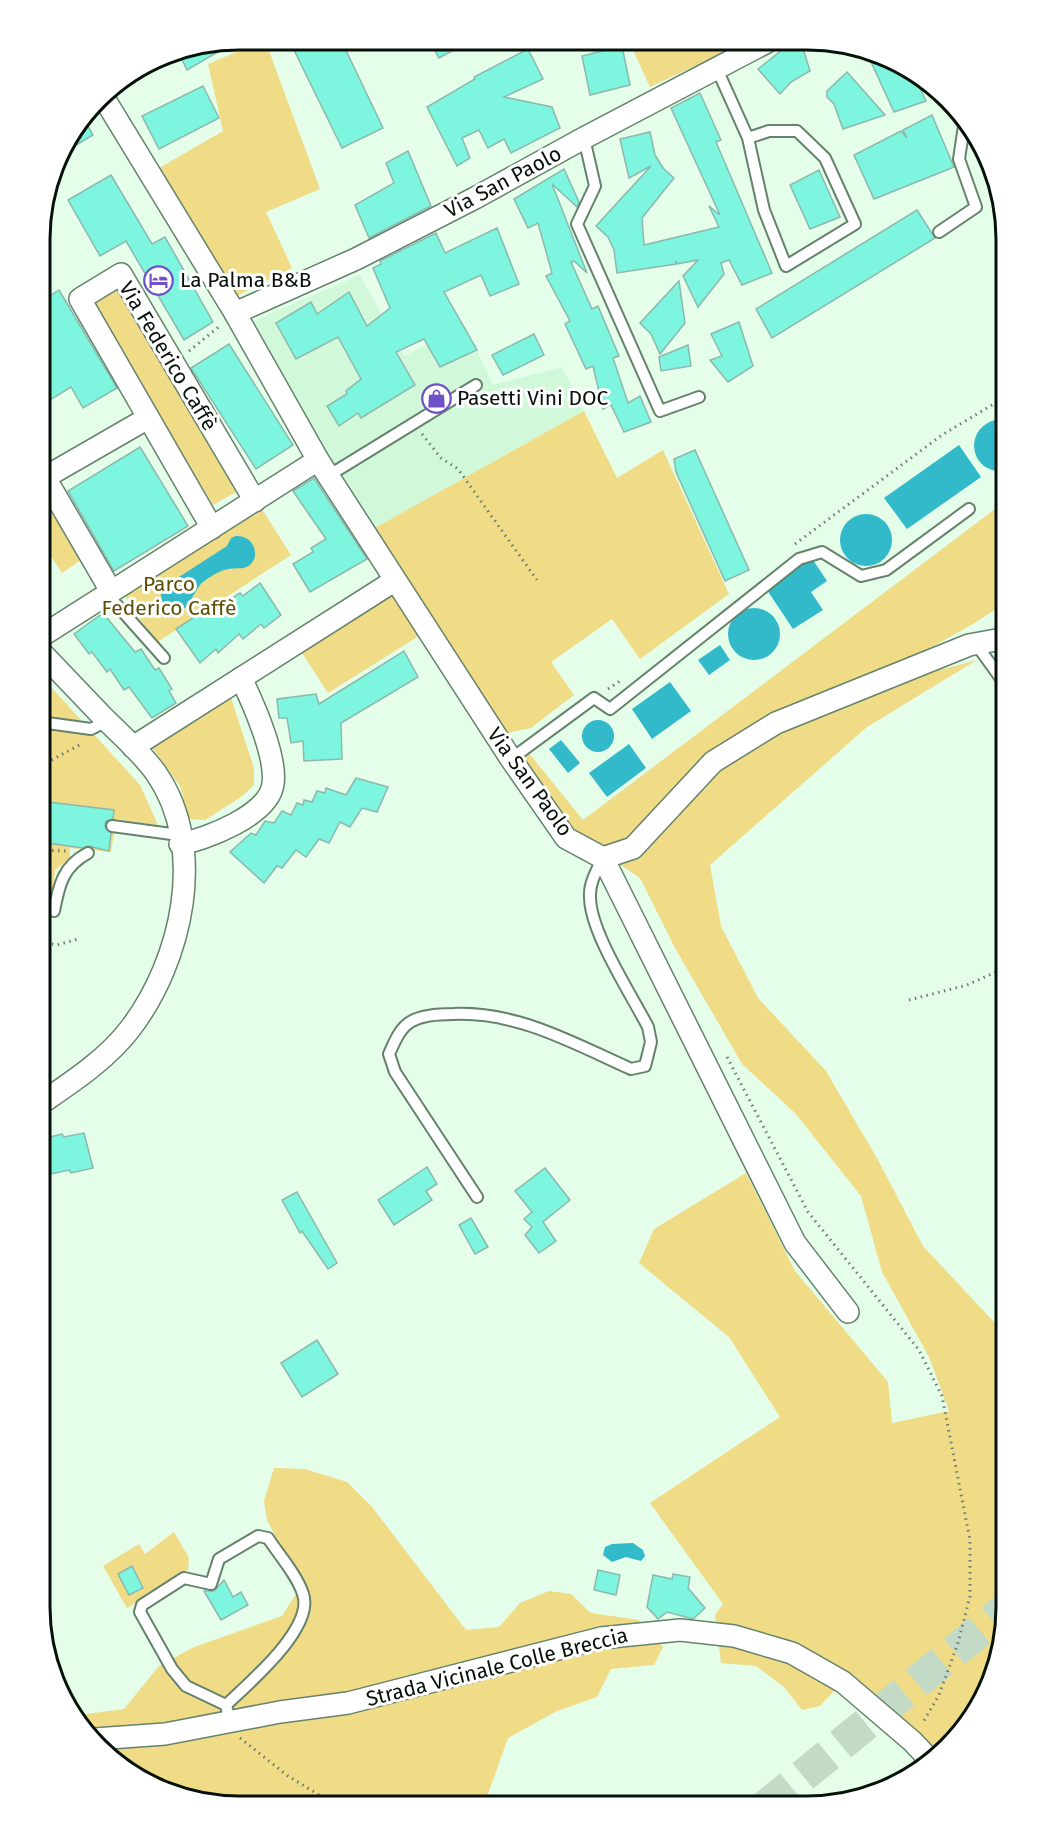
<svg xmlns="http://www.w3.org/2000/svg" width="1046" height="1846" viewBox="0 0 1046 1846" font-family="'Fira Sans',sans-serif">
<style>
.built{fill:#d0f8d9}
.green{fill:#f0db87}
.water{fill:#32b9ca}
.building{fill:#7ef5de;stroke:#8cb8ae;stroke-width:1.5}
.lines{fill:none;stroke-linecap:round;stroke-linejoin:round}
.trunk-tunnel{stroke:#c3dac7;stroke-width:33;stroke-dasharray:33 16;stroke-linecap:butt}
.service-casing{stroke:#65836c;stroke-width:14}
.minor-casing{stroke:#65836c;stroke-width:24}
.path{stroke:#6c7d6f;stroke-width:3;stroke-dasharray:1.5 4.5;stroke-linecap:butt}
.service{stroke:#fff;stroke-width:10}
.minor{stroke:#fff;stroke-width:21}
.labels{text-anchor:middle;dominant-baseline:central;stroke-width:6;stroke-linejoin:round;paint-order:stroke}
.street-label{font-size:21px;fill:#061108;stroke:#fff}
.poi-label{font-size:21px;fill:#061108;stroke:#fff;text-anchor:start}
.park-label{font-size:21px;fill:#5d4e04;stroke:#fff}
.rim{fill:none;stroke:#061108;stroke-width:3}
</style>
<rect width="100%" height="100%" fill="#e4fee9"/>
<polygon class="built" points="360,275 404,356 465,326 493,385 562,367 584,411 373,529 249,323"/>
<g class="green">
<polygon points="265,40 320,189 266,212 292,268 229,300 154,171 223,131 208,64"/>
<polygon points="629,41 725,42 729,50 650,87"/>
<polygon points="117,290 236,492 213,505 94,304"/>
<polygon points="584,411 617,478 663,450 729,594 640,659 612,619 551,662 574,695 531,728 508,733 502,729 373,529"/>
<polygon points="40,480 87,556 62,573 40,539"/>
<polygon points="1007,500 1007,602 973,624 898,666 909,678 977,660 867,727 710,865 721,926 758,998 826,1071 878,1160 923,1246 1007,1336 1007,1621 992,1683 966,1729 937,1758 848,1676 820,1706 802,1710 784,1687 756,1666 721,1663 715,1615 723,1604 650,1503 780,1417 729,1337 639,1263 654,1229 746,1173 795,1271 888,1382 892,1423 949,1411 929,1357 882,1272 861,1196 795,1113 742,1064 675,948 640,878 585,841 555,810 522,766 528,752 583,820"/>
<polygon points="258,503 291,555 156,643 121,590"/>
<polygon points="393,595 419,636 328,693 302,653"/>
<polygon points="40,675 140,785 158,825 116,819 111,852 70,848 70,859 55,870 46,953 40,952"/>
<polygon points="231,698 254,768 254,785 241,797 205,820 189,819 180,786 152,747"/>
<polygon points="274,1468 305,1469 347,1482 372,1507 466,1630 499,1627 520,1603 549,1591 571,1594 591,1613 639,1620 663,1647 654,1665 611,1669 597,1697 557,1711 508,1738 487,1797 466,1806 212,1805 162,1792 107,1758 79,1715 124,1709 159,1666 194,1647 282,1616 301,1586 267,1520 264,1501"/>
<polygon points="174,1532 189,1558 188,1570 127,1608 103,1566 139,1544 145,1554"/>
</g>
<g class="water">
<path d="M1001,419L1007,420V470C969,478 960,424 1001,419Z"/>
<polygon points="959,445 981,477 907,529 884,498"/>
<circle cx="866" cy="540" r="26"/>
<path d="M236,536C249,536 256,544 255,557C249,572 240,567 228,569C221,570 209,577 203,582C191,592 187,626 163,605L160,590L165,581L179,577L227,546L231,538Z"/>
<polygon points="811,557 827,581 811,592 823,610 793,629 765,587"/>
<circle cx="754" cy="634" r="26"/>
<polygon points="720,645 730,660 709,675 698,660"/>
<polygon points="670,682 691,711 652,739 632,709"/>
<circle cx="598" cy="736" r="16"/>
<polygon points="561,740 580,763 568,773 549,749"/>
<polygon points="629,744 646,768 607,797 589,773"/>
<polygon points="633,1543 643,1550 645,1556 641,1561 626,1557 612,1562 603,1555 605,1547 612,1544"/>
</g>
<g class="building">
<polygon points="313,39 341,40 383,128 342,148 294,50"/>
<polygon points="234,40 235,42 187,70 178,51"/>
<polygon points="429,40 472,40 439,58"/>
<polygon points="801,42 810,71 791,82 780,94 758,69 782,50"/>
<polygon points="622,46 630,85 590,95 582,56"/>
<polygon points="528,49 543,79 504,97 552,107 560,128 511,153 504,139 488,148 479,130 462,138 470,158 457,166 427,107 475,79 474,77"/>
<polygon points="867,53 915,77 926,101 894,112"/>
<polygon points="847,72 885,115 843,129 834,104 827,97 827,91"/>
<polygon points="203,86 219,118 159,149 142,116"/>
<polygon points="700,93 721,140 716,142 772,273 742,285 729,260 721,263 724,274 698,307 683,276 698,260 677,264 676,261 676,264 617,273 614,250 608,237 596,226 651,166 629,178 620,139 650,132 655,155 663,168 674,178 642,218 644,245 719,227 709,206 720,215 671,108"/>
<polygon points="932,115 954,167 874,199 854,155 901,131 907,138 903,130"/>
<polygon points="84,119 93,135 58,156 60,150"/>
<polygon points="408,151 431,206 369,238 355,205 394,183 386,163"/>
<polygon points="564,169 579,202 577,207 552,184 587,273 574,261 571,262 592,309 598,306 619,356 613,358 628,403 640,396 651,422 624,432 611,405 603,409 593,366 586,369 565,324 570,321 546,276 552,273 538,223 528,228 514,199"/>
<polygon points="819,170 840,217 810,229 790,185"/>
<polygon points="111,175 152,244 165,237 213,322 184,340 126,241 100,256 68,200"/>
<polygon points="917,210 935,238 772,338 756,309"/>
<polygon points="497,228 519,284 490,296 481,275 444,292 477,350 440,367 424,339 396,352 415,385 361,418 358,413 339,426 327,406 347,394 346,391 361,379 338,337 296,359 276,323 311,302 317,314 349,292 367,326 390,308 373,268 381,264 380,261 436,233 445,253"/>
<polygon points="679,281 685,323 660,354 651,334 640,323"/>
<polygon points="59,290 117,388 83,408 71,387 40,406 41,302"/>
<polygon points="739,322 753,366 728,382 710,360 722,356 711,334"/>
<polygon points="534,334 544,355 503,375 492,355"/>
<polygon points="229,344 293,445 256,469 191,368"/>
<polygon points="688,345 691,366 661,371 659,357"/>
<polygon points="140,447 188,526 114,571 68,491"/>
<polygon points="695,450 749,570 725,581 676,472 674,459"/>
<polygon points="314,478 367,559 310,592 293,564 313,552 311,548 326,539 293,491"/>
<polygon points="260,583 281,615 264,628 261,624 243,639 239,634 218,653 216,649 200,663 176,629 202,612 204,617 240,593 243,596"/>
<polygon points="103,613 135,652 141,649 155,670 159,668 172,689 169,691 176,703 152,718 129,687 124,690 110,669 107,672 92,652 89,654 74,634"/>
<polygon points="404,651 418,677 341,723 342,759 304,761 303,741 291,743 287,718 279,718 277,699 316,694 319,704"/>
<polygon points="356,778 388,787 377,812 362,808 350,827 340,822 329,843 319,839 306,857 296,850 282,868 277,866 264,883 230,852 251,833 256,835 265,821 274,823 282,811 291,815 297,803 303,805 304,800 312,802 317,791 325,793 326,788 346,795"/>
<polygon points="40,801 114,810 113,819 106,821 105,826 111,833 109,851 88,846 83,848 40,842"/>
<polygon points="84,1133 93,1168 71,1173 69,1170 50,1174 49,1170 40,1172 40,1139 62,1134 64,1137"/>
<polygon points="427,1167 437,1184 426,1191 432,1200 394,1225 378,1200"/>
<polygon points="545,1168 570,1200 543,1222 556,1241 539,1253 525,1235 532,1227 524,1219 532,1212 515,1191"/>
<polygon points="297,1192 337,1263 328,1269 302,1231 300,1233 282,1200"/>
<polygon points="471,1218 488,1247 475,1254 459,1225"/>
<polygon points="317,1340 338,1374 302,1397 281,1363"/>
<polygon points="132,1566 143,1588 129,1595 118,1574"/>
<polygon points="598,1570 620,1575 616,1595 594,1590"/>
<polygon points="673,1574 690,1577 688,1588 705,1608 693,1619 667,1612 658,1619 647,1607 653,1575 672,1579"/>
<polygon points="224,1580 233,1597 241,1592 248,1605 221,1620 204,1591 214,1591"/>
</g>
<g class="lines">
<polyline class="trunk-tunnel" points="765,1807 1007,1608"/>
<defs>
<g id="service">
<polyline points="717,69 748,138 764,210 786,266 855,224 825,158 797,131 769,131 748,138"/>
<polyline points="584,138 595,186 577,224 660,411 699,397"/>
<polyline points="939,232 976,207 959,159 964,126"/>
<polyline points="328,476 476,385"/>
<polyline points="107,594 164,658"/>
<polyline points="976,644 1007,687"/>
<polyline points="40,722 91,729 107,721"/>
<polyline points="511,759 594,698 610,709 799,559 822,552 861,576 886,570 969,509"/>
<polyline points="112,826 179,835"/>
<path d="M54,911C59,885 63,866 88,853"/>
<path d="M477,1197L395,1072L389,1054C394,1043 400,1027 412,1021C423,1015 440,1014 453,1014C517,1011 573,1043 631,1069L645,1066L651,1042L648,1027C631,994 590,932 590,897C589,883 597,870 603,858"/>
<path d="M226,1705C248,1684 315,1628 303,1594C297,1575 279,1555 268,1538L258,1536L219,1559L211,1584L184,1578L142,1605L140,1612L172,1669L186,1686L226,1705L230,1722"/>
</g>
<g id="minor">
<polyline points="102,95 235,313 318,460 511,759 566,838 603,858 795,1243 848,1312"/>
<polyline points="235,313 356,259 475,198 584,138 767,42"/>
<polyline points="212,528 80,299 121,274 255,501"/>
<polyline points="111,591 47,481 49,475 148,418"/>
<polyline points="40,637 318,460"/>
<polyline points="133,747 394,581"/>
<path d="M180,844C207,839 269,815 273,784C277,757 253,703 241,678"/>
<polyline points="603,858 633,848 713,762 776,723 969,645 1007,638"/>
<path d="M40,1104C72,1082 106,1060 130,1029C182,961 208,848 156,773C141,752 121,735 103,717C82,695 61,673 40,651"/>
<polyline points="95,1739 165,1734 280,1712 348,1703 601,1638 680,1630 734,1636 792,1653 843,1682 912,1741 932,1762"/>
</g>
</defs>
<use href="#service" class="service-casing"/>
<use href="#minor" class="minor-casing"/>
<g class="path">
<polyline points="189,351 221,325"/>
<polyline points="422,434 441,458 458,469 537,580"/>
<polyline points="795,544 942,435 1007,396"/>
<polyline points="608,689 620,681"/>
<polyline points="40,763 48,762 83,743"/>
<polyline points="40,850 66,851"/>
<polyline points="40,942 57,945 78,939"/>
<polyline points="909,1000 967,985 1007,967"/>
<polyline points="727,1057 808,1212 919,1350 942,1396 970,1540 970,1596 958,1643 939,1695 922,1724"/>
<polyline points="240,1738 288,1776 337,1806"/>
</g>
<use href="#service" class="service"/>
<use href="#minor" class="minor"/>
</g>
<defs>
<symbol id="hotel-ring" viewBox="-11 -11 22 22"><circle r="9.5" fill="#fff" stroke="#7050c9" stroke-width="1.5"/><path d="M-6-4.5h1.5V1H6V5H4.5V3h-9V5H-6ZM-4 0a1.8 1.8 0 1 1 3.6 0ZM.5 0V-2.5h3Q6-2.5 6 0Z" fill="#7050c9"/></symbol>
<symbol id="shop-ring" viewBox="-11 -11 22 22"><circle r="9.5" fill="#fff" stroke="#7050c9" stroke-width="1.5"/><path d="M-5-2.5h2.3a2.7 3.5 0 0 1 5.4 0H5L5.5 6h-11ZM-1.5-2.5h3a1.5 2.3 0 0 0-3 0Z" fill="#7050c9"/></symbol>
</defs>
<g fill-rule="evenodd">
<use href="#hotel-ring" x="142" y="264" width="33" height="33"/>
<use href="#shop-ring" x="420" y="382" width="33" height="33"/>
</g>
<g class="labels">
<g class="street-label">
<text transform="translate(503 182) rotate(-28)">Via San Paolo</text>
<text transform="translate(168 356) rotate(59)">Via Federico Caffè</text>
<text transform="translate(530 782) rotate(54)">Via San Paolo</text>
<text transform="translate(497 1667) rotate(-14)">Strada Vicinale Colle Breccia</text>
</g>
<g class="poi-label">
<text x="180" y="280">La Palma B&amp;B</text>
<text x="457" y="398">Pasetti Vini DOC</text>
</g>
<g class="park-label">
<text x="169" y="584">Parco<tspan x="169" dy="24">Federico Caffè</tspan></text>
</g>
</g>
<path d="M0 0H1046V1846H0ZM239 50H807A189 189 0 0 1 996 239V1607A189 189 0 0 1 807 1796H239A189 189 0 0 1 50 1607V239A189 189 0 0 1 239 50Z" fill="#fff" fill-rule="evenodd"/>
<path class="rim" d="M239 50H807A189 189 0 0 1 996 239V1607A189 189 0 0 1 807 1796H239A189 189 0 0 1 50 1607V239A189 189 0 0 1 239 50Z"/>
</svg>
